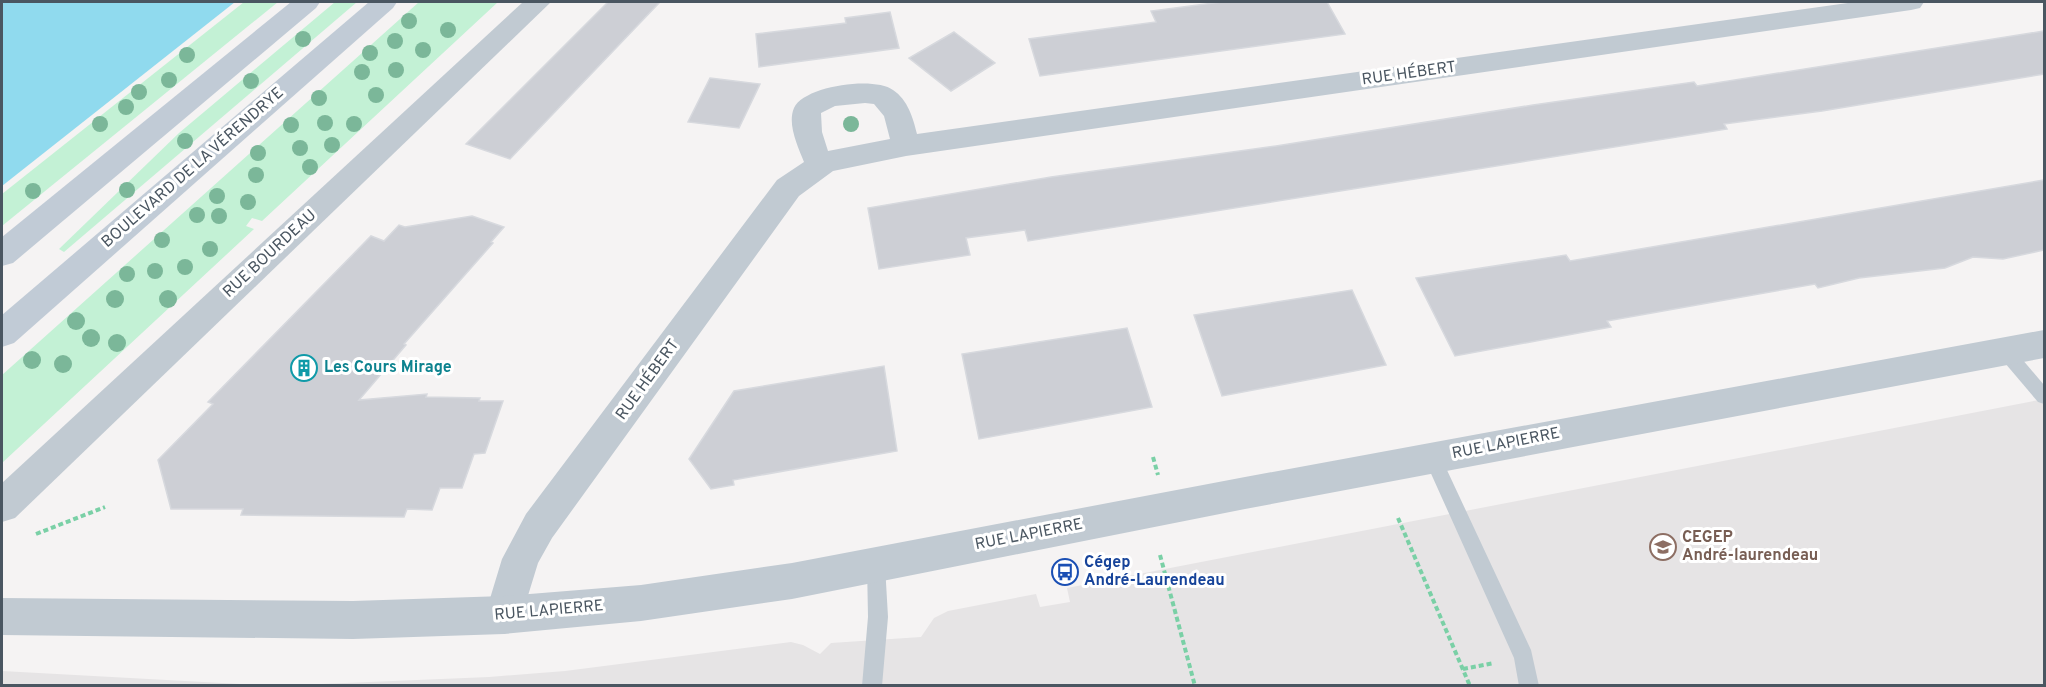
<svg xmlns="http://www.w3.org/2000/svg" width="2046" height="687" viewBox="0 0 2046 687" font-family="Overpass,sans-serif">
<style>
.education{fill:#e6e4e5}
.green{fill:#c3f1d5}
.water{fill:#90daee}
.building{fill:#cdcfd5;stroke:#d7d9de;stroke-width:1.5}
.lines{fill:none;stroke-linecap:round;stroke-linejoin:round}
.path{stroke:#7ad0a6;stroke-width:4;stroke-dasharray:5 3;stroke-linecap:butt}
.service{fill:#c1cad2;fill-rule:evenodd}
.minor{fill:#c1cad2;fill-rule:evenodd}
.tertiary{fill:#c1cad2;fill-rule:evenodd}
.secondary{fill:#c1cbd6;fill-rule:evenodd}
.tree{fill:#7bb799}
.labels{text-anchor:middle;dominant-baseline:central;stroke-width:6;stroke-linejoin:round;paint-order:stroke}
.street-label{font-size:16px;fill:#4a5661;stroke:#fff}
.culture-label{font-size:16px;font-weight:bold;fill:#0d838f;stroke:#fff;text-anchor:start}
.education-label{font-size:16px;font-weight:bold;fill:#785e54;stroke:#fff;text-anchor:start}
.transit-label{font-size:16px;font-weight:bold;fill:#164399;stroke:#fff;text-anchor:start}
</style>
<rect width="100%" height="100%" fill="#f5f3f3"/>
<polygon class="education" points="2044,399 2044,685 2,686 2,671 240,684 321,684 489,677 565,671 791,642 803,645 820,654 831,643 921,637 934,618 948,611 1036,594 1040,607 1070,602 1067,588"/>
<g class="green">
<polygon points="244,2 278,2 2,226 2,194"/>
<polygon points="335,2 357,2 64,252 59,249 179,133"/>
<polygon points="419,2 498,2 262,221 252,218 246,226 254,229 2,463 2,375"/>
</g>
<polygon class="water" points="2,2 235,2 2,186"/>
<g class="building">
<polygon points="608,2 660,2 510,159 466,144"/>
<polygon points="1221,2 1327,2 1345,34 1040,76 1029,39 1156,22 1151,11"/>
<polygon points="890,12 899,48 759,67 756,34 846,23 845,18"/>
<polygon points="2044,31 2044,74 1822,111 1724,124 1727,129 1028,241 1025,230 966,238 970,255 879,269 868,208 1051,177 1276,146 1533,105 1694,82 1697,86"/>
<polygon points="954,32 995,63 951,91 909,58"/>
<polygon points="710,78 760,84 739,128 688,122"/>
<polygon points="2044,180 2044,250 2003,259 1973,257 1945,268 1859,278 1818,288 1815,284 1708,303 1607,321 1611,327 1455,356 1416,278 1566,255 1570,261"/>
<polygon points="472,216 504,227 491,242 493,243 404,344 406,345 359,400 427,394 426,397 480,398 479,401 503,401 485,453 474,454 462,488 440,488 432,510 407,509 404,517 241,515 243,509 171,509 158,460 213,404 208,402 371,236 384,241 399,225 405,227"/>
<polygon points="1352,290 1386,365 1222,396 1194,315"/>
<polygon points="1127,328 1152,407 979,439 962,354"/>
<polygon points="884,366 897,451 733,480 734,485 711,489 689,459 734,391"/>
</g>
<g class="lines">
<g class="path">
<polyline points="1153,457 1158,475"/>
<polyline points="1398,518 1470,686"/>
<polyline points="36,534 105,507"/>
<polyline points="1160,555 1195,686"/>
<polyline points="1463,669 1494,663"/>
</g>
<g class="service">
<polygon points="2005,344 2011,346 2044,385 2044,404 2038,402 1999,356 1997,351 1999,346"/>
<polygon points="1433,450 1439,453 1531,650 1539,686 1519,686 1514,658 1424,458 1427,453"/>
<polygon points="876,556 883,559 885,565 888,617 882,686 862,686 868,617 867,565 869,559"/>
</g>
<g class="minor">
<polygon points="523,2 551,2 15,518 2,522 2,483"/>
<path d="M1855,2H1924L1920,8L1911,10L906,156L833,171L799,196L552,538L538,563L518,628L504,634L490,628L485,615L502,559L526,514L777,180L804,162C798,147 787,124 794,108C804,86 874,76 893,90C908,100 913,118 917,134ZM865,103L874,104L884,116L890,139L828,151L822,132L821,113L835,106Z"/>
</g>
<polygon class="tertiary" points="2044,330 2044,358 1245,509 792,599 641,621 504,634 353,639 2,635 2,598 353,601 504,596 641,585 792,563 1245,477"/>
<g class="secondary">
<polygon points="291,2 320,2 316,8 13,263 2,266 2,237"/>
<polygon points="369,2 397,2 393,8 14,343 2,347 2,315"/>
</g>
</g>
<g class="tree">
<circle cx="409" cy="21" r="8"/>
<circle cx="448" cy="30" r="8"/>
<circle cx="303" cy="39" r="8"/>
<circle cx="395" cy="41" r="8"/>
<circle cx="423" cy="50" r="8"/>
<circle cx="370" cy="53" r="8"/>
<circle cx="187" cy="55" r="8"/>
<circle cx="396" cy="70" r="8"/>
<circle cx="362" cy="72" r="8"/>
<circle cx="169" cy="80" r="8"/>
<circle cx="251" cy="81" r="8"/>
<circle cx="139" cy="92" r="8"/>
<circle cx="376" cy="95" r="8"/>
<circle cx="319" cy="98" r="8"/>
<circle cx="126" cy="107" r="8"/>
<circle cx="325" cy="123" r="8"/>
<circle cx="100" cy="124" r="8"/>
<circle cx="354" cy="124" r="8"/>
<circle cx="851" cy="124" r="8"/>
<circle cx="291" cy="125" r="8"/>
<circle cx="185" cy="141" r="8"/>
<circle cx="332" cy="145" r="8"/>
<circle cx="300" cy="148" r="8"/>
<circle cx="258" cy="153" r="8"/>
<circle cx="310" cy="167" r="8"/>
<circle cx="256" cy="175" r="8"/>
<circle cx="127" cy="190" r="8"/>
<circle cx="33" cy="191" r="8"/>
<circle cx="217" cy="196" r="8"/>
<circle cx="248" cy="202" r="8"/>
<circle cx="197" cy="215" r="8"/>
<circle cx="219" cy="216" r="8"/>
<circle cx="162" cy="240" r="8"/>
<circle cx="210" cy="249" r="8"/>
<circle cx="185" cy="267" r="8"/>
<circle cx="155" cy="271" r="8"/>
<circle cx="127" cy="274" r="8"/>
<circle cx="115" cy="299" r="9"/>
<circle cx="168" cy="299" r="9"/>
<circle cx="76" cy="321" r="9"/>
<circle cx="91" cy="338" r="9"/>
<circle cx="117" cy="343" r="9"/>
<circle cx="32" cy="360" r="9"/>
<circle cx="63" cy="364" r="9"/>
</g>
<defs>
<symbol id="building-ring" viewBox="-11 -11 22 22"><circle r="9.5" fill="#fff" stroke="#0f9aa8" stroke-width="1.5"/><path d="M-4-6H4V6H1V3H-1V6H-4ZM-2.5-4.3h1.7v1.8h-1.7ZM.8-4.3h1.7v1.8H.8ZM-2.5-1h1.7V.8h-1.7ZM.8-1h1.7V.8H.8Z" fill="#0f9aa8"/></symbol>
<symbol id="university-ring" viewBox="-11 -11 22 22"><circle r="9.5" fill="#fff" stroke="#8d6e63" stroke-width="1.5"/><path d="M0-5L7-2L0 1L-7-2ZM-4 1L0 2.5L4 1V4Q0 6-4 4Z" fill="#8d6e63"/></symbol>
<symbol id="bus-ring" viewBox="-11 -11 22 22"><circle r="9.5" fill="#fff" stroke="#1a4fb4" stroke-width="1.5"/><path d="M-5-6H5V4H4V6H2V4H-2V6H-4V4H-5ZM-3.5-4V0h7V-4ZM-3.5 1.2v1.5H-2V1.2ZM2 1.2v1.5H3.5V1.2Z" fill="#1a4fb4"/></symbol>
</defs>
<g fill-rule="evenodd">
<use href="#building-ring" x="289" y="353" width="30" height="30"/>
<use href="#university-ring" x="1648" y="532" width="30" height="30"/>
<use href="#bus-ring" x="1050" y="557" width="30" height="30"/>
</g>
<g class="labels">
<g class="street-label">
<text transform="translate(1409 74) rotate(-8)">RUE HÉBERT</text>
<text transform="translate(193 168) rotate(-41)">BOULEVARD DE LA VÉRENDRYE</text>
<text transform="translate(270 254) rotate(-43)">RUE BOURDEAU</text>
<text transform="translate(648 380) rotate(-54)">RUE HÉBERT</text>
<text transform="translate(1506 444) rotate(-11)">RUE LAPIERRE</text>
<text transform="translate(1029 535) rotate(-11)">RUE LAPIERRE</text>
<text transform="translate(549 611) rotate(-5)">RUE LAPIERRE</text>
</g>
<g class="culture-label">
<text x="324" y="368">Les Cours Mirage</text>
</g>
<g class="education-label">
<text x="1682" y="538">CEGEP<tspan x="1682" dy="18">André-laurendeau</tspan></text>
</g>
<g class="transit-label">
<text x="1084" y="563">Cégep<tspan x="1084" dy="18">André-Laurendeau</tspan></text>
</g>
</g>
<rect width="2046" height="687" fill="none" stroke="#4a5661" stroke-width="6"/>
</svg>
